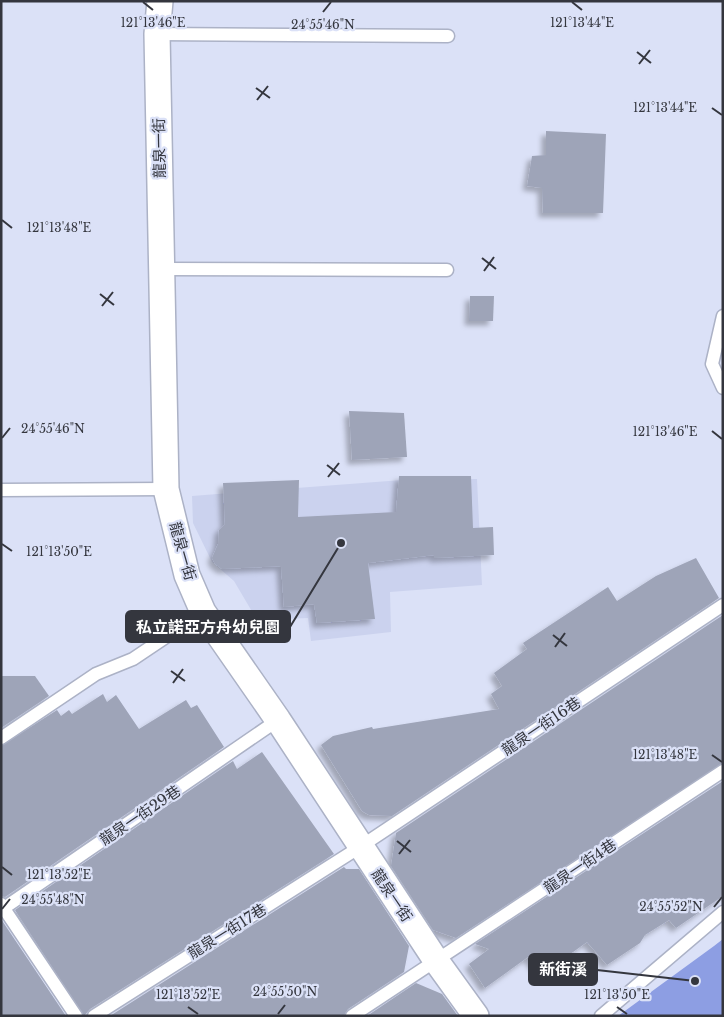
<svg xmlns="http://www.w3.org/2000/svg" width="724" height="1017" viewBox="0 0 724 1017" font-family="'Libre Baskerville','Noto Sans TC',serif">
<style>
.built{fill:#cbd2ee}
.water{fill:#8d9ee3}
.building{fill:#9ea4b8;filter:url(#shadow)}
.lines{fill:none;stroke-linecap:round;stroke-linejoin:round}
.service-casing{stroke:#acb2c6;stroke-width:15}
.minor-casing{stroke:#acb2c6;stroke-width:28}
.service{stroke:#fff;stroke-width:12}
.minor{stroke:#fff;stroke-width:25}
.ticks{fill:none;stroke:#34363e;stroke-width:2}
.labels{text-anchor:middle;dominant-baseline:central;stroke-width:4.5;stroke-linejoin:round;paint-order:stroke}
.street-label{font-size:15px;fill:#34363e;stroke:#dbe1f7}
.ticks-label{font-size:12px;text-anchor:middle;fill:#34363e;stroke:#dbe1f7;stroke-width:4.5;stroke-linejoin:round;paint-order:stroke}
.leader{fill:none;stroke:#34363e;stroke-width:2}
.callout-dot{fill:#34363e;stroke:#dbe1f7;stroke-width:2}
.callout{fill:#34363e;stroke:#34363e;stroke-width:2}
.callout-label{font-size:16px;text-anchor:middle;font-weight:bold;fill:#fff}
</style>
<defs>
<filter id="shadow"><feDropShadow dx="-4.5" dy="4.5" stdDeviation="2.5" flood-color="#0004"/></filter>
</defs>
<rect width="100%" height="100%" fill="#dbe1f7"/>
<polygon class="built" points="477,479 482,585 390,592 391,632 311,641 308,618 257,620 234,581 212,562 193,523 192,496 402,480"/>
<polygon class="water" points="723,939 723,1016 618,1016 714,946"/>
<g class="building">
<polygon points="546,131 606,134 603,213 543,213 542,188 527,186 532,156 546,155"/>
<polygon points="470,296 494,296 493,321 469,321"/>
<polygon points="349,411 404,413 407,457 352,460"/>
<polygon points="399,476 471,476 473,528 493,527 494,555 434,558 434,555 368,563 375,619 317,623 314,604 284,607 281,566 222,569 215,564 212,558 218,544 219,530 225,524 223,483 299,480 298,517 396,512"/>
<polygon points="696,558 719,598 392,816 369,815 362,811 321,745 333,736 372,727 373,729 499,709 491,694 502,686 494,673 527,649 523,643 608,587 617,601 656,576"/>
<polygon points="723,615 723,763 456,938 433,930 391,866 396,833"/>
<polygon points="1,676 35,676 49,696 1,728"/>
<polygon points="103,694 107,702 116,695 139,729 186,700 191,708 197,705 224,747 5,897 1,896 1,746 57,710 61,716 69,710 72,714"/>
<polygon points="262,752 334,854 90,1009 84,1016 15,910 233,761 237,769"/>
<polygon points="723,781 723,896 676,928 669,920 645,935 640,943 607,965 587,942 541,975 528,957 485,988 469,964 489,949 475,944"/>
<polygon points="344,867 346,869 359,869 409,946 404,972 348,1009 344,1016 110,1016"/>
<polygon points="1,919 66,1016 1,1016"/>
<polygon points="416,983 442,994 458,1016 367,1016"/>
</g>
<g class="lines">
<defs>
<g id="service">
<polyline points="157,34 448,36"/>
<polyline points="162,269 447,270"/>
<polyline points="723,316 712,364 723,388"/>
<polyline points="1,490 166,489"/>
<polyline points="1,738 96,674 133,659 203,612"/>
<polyline points="1,904 76,1016"/>
<polyline points="1,910 278,720"/>
<polyline points="94,1016 360,847 723,605"/>
<polyline points="352,1016 723,771"/>
<polyline points="601,1016 723,912"/>
</g>
<polyline id="minor" points="160,1 157,34 166,489 187,575 203,612 278,720 437,962 476,1016"/>
</defs>
<use href="#service" class="service-casing"/>
<use href="#minor" class="minor-casing"/>
<use href="#service" class="service"/>
<use href="#minor" class="minor"/>
</g>
<path class="ticks" d="M143,2L153,10M572,2L582,10M323,12L331,2M637,52L651,63M639,64L650,50M256,88L270,98M257,100L268,86M712,108L722,115M2,220L12,228M482,258L496,269M484,271L494,257M100,294L114,305M102,306L113,292M712,431L722,439M2,438L10,428M327,465L340,475M328,477L339,463M2,544L12,551M553,635L567,646M555,647L565,633M171,671L185,681M173,683L183,669M712,755L722,762M397,841L411,852M399,854L410,840M2,867L12,875M714,907L722,897M2,909L10,899M188,1007L198,1014M617,1007L627,1014M278,1014L285,1005"/>
<g class="labels">
<g class="street-label">
<text transform="translate(159 148) rotate(-91)">龍泉一街</text>
<text transform="translate(183 551) rotate(74)">龍泉一街</text>
<text transform="translate(541 726) rotate(-34)">龍泉一街16巷</text>
<text transform="translate(140 815) rotate(-34)">龍泉一街29巷</text>
<text transform="translate(580 866) rotate(-34)">龍泉一街4巷</text>
<text transform="translate(392 895) rotate(56)">龍泉一街</text>
<text transform="translate(227 931) rotate(-32)">龍泉一街17巷</text>
</g>
</g>
<g class="ticks-label">
<text x="153" y="27">121°13'46"E</text>
<text x="582" y="27">121°13'44"E</text>
<text x="323" y="29">24°55'46"N</text>
<text x="665" y="112">121°13'44"E</text>
<text x="59" y="232">121°13'48"E</text>
<text x="53" y="433">24°55'46"N</text>
<text x="665" y="436">121°13'46"E</text>
<text x="59" y="556">121°13'50"E</text>
<text x="665" y="759">121°13'48"E</text>
<text x="59" y="879">121°13'52"E</text>
<text x="53" y="904">24°55'48"N</text>
<text x="671" y="911">24°55'52"N</text>
<text x="285" y="996">24°55'50"N</text>
<text x="188" y="999">121°13'52"E</text>
<text x="617" y="999">121°13'50"E</text>
</g>
<path class="leader" d="M341 543L290 627M695 981L597 970"/>
<g class="callout-dot">
<circle cx="341" cy="543" r="5"/>
<circle cx="695" cy="981" r="5"/>
</g>
<g class="callout">
<rect x="126" y="611" width="164" height="31" rx="5"/>
<rect x="529" y="954" width="68" height="31" rx="5"/>
</g>
<g class="callout-label">
<text x="208" y="633">私立諾亞方舟幼兒園</text>
<text x="563" y="975">新街溪</text>
</g>
<rect width="724" height="1017" fill="none" stroke="#34363e" stroke-width="5"/>
</svg>
